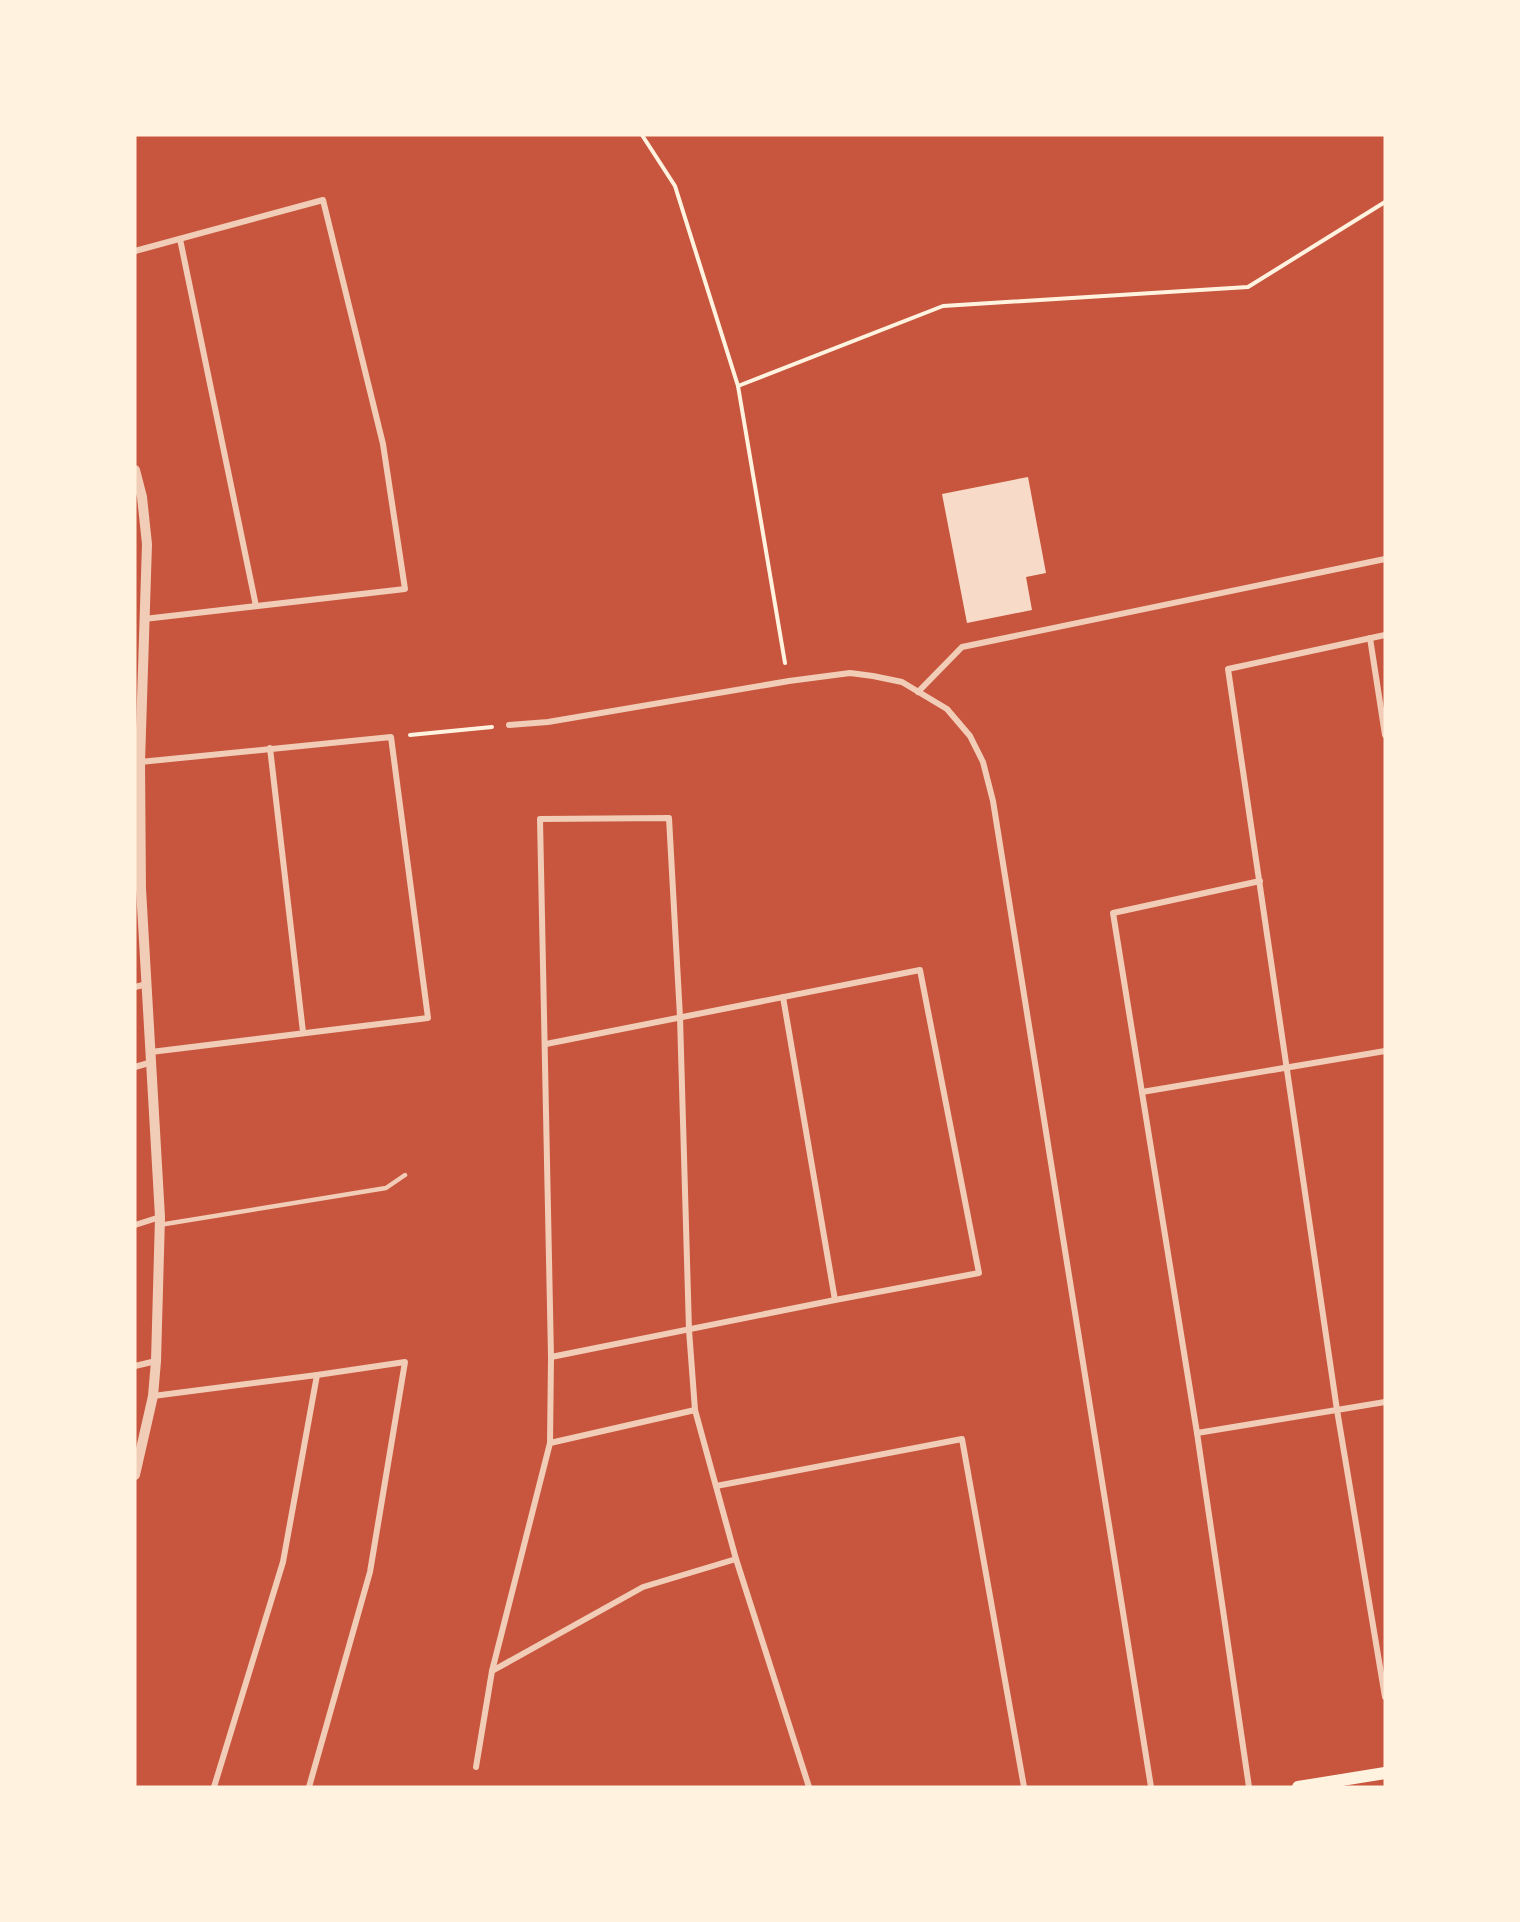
<svg xmlns="http://www.w3.org/2000/svg" width="1520" height="1922" viewBox="0 0 1520 1922" font-family="Roboto,sans-serif">
<style>
.building{fill:#f7dbc8}
.lines{fill:none;stroke-linecap:round;stroke-linejoin:round}
.path{stroke:#fff3e0;stroke-width:4}
.service{stroke:#f1ccb7;stroke-width:4.5}
.minor{stroke:#f1ccb7;stroke-width:6}
.tertiary{stroke:#f1ccb7;stroke-width:10}
.secondary{stroke:#fff3e0;stroke-width:12}
</style>
<rect width="100%" height="100%" fill="#c8553d"/>
<polygon class="building" points="1028,477 1046,573 1026,577 1032,610 967,623 942,494"/>
<g class="lines">
<g class="path">
<polyline points="642,135 675,186 738,386 785,663"/>
<polyline points="738,386 943,306 1248,287 1385,202"/>
<polyline points="410,735 492,727"/>
</g>
<polyline class="service" points="159,1225 386,1188 405,1175"/>
<g class="minor">
<polyline points="180,239 256,606"/>
<polyline points="135,251 323,200 383,444 405,589 144,619"/>
<polyline points="1385,635 1228,669 1337,1410 1385,1697"/>
<polyline points="1370,638 1385,735"/>
<polyline points="918,692 962,647 1385,559"/>
<polyline points="509,725 548,722 789,681 850,673 873,676 902,682 947,709 970,736 983,762 993,801 1151,1787"/>
<polyline points="270,748 303,1032"/>
<polyline points="140,762 391,737 428,1018 151,1052"/>
<polyline points="135,987 147,984"/>
<polyline points="783,997 835,1300"/>
<polyline points="546,1044 920,970 979,1273 835,1300 551,1357"/>
<polyline points="135,1067 152,1062"/>
<polyline points="1142,1092 1385,1051"/>
<polyline points="135,1225 160,1217"/>
<polyline points="135,1366 156,1361"/>
<polyline points="153,1396 317,1375 405,1362 370,1572 309,1787"/>
<polyline points="1197,1433 1385,1402"/>
<polyline points="550,1443 695,1410"/>
<polyline points="716,1486 962,1439 1024,1787"/>
<polyline points="492,1671 643,1587 736,1559"/>
<polyline points="476,1767 492,1671 550,1443 551,1357 540,819 669,818 680,1017 689,1330 695,1410 736,1559 809,1787"/>
<polyline points="214,1787 283,1562 317,1375"/>
<polyline points="1249,1787 1197,1433 1113,913 1260,881"/>
</g>
<polyline class="tertiary" points="135,470 142,497 147,544 140,762 141,889 160,1217 156,1361 153,1396 135,1475"/>
<polyline class="secondary" points="1298,1787 1385,1773"/>
</g>
<rect width="1520" height="1922" fill="none" stroke="#fff3e0" stroke-width="273"/>
</svg>
